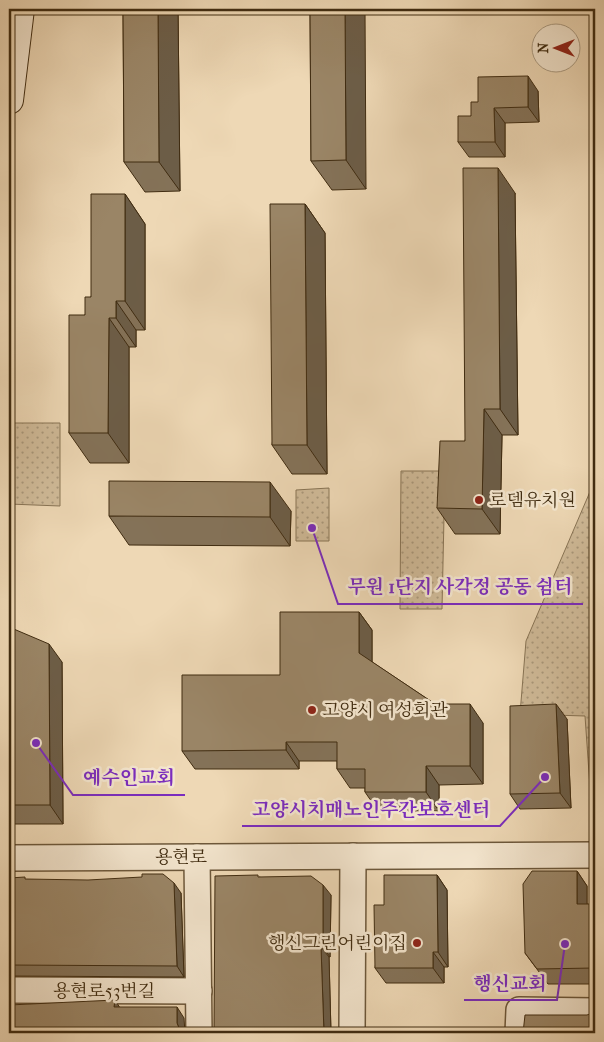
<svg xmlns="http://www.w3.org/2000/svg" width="604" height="1042" viewBox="0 0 604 1042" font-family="'IM FELL French Canon','Noto Serif KR',serif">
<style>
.park{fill:url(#park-dots);stroke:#887455}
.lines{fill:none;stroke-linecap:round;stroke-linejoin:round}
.minor-casing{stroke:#6c573a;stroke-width:28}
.secondary-casing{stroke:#402c11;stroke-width:30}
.minor{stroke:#f4e6cf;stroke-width:25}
.secondary{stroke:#f4e6cf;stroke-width:28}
.wall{fill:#847258;stroke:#402c11}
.shaded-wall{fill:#6c5d47;stroke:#402c11}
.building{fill:#9a8566;stroke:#402c11}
.poi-dot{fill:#8f2418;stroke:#f4e6cf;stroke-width:2}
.labels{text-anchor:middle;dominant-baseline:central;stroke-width:5;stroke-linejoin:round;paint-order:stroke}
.poi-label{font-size:18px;fill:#402c11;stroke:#f4e6cf;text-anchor:start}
.street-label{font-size:18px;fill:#402c11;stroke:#f4e6cf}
.leader{fill:none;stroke:#7b2cbf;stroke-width:2}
.callout-dot{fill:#7b2cbf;stroke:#f4e6cf;stroke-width:2}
.callout-label{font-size:19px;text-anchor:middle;font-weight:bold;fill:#7b2cbf;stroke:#f4e6cf;stroke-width:5;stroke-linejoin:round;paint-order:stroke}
</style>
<defs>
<pattern id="park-dots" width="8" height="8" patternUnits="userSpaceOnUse" patternTransform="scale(1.25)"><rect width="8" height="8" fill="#d0bb99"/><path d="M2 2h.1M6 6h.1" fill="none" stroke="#aa987b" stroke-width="1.8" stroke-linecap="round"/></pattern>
</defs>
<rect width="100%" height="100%" fill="#eed8b5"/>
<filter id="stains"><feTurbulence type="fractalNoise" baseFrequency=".004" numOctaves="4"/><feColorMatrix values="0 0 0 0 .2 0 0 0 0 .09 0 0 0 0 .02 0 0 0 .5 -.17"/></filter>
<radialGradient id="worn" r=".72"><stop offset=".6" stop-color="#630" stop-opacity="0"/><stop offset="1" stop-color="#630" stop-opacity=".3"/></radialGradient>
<g class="park">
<polygon points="9,423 60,423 60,506 9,504"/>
<polygon points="401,471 445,471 442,609 400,609"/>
<polygon points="595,480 595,830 593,830 585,716 520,714 526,641"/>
<polygon points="329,488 329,541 296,541 296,490"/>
</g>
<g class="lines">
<defs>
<g id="minor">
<polyline points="197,857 199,1033"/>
<polyline points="9,858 595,855"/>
<polyline points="9,990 199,991"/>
<polyline points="352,1033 353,856"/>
<polyline points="518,1033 519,1010 595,1011"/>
</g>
<polyline id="secondary" points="9,100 20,9"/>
</defs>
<use href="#minor" class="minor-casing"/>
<use href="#secondary" class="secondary-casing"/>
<use href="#minor" class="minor"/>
<use href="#secondary" class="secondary"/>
</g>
<g class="wall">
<polygon points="123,9 178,9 180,191 145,192 124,162"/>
<polygon points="310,9 366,189 332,190 311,161"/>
<polygon points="538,91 539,122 505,123 505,157 469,157 458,142 478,102"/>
<polygon points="515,193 518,435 502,435 500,534 455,534 437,508 465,441"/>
<polygon points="125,194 145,224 145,330 136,330 136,347 129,347 129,463 90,463 69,433 85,315"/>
<polygon points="305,204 325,233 327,474 292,474 272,445"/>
<polygon points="291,511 290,546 129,545 109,516"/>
<polygon points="359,612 372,630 372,662 435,704 483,723 483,784 439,785 439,811 378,811 365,792 365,788 350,788 337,769 337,761 299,761 299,769 195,769 182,751 280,675"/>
<polygon points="9,627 62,662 63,824 9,824"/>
<polygon points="567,719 571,808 520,809 510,794"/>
<polygon points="577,871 587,886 587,904 595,907 595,984 548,984 525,953"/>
<polygon points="437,875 447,890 448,967 444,967 444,983 386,983 375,968 384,905"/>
<polygon points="259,877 331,895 330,957 329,957 331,1033 214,1033"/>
<polygon points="9,878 181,893 184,977 9,976"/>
</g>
<g class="shaded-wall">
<polygon points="158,9 178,9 180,191 159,162"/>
<polygon points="345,9 365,9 366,189 346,160"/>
<polygon points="528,76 538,91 539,122 528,107"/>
<polygon points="494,108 505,123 505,157 495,142"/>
<polygon points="498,168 515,193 518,435 500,409"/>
<polygon points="125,194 145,224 145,330 125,301"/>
<polygon points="305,204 325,233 327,474 307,445"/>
<polygon points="116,301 136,330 136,347 116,318"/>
<polygon points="109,318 129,347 129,463 108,433"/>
<polygon points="484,409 502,435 500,534 482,509"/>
<polygon points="270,482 291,511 290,546 270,517"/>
<polygon points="359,612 372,630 372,671 359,653"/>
<polygon points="49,644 62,662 63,824 50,805"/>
<polygon points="470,704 483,723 483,784 470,766"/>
<polygon points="556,704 567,719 571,808 560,793"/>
<polygon points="286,742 299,761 299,769 286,750"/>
<polygon points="426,766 439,785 439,811 426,792"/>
<polygon points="577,871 587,886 587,919 577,904"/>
<polygon points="437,875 447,890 448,967 438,952"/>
<polygon points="174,883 181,893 184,977 177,966"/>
<polygon points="323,885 331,895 330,957 323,947"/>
<polygon points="593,904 595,907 595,971 594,968"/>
<polygon points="321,947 329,957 331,1033 324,1033"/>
<polygon points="433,952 444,967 444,983 433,968"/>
<polygon points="115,1000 122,1011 114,1007"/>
<polygon points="177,1007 184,1018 185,1033 181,1033 177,1023"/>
</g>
<g class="building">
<polygon points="123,9 158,9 159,162 124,162"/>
<polygon points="310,9 345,9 346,160 311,161"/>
<polygon points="528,76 528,107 494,108 495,142 458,142 458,116 471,116 471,102 478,102 478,77"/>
<polygon points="463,168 498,168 500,409 484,409 482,509 437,508 440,441 465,441"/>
<polygon points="91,194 125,194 125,301 116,301 116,318 109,318 108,433 69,433 69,315 85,315 85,297 91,297"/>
<polygon points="270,204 305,204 307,445 272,445"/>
<polygon points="109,481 270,482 270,517 109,516"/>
<polygon points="280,612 359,612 359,653 435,704 470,704 470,766 426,766 426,792 365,792 365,769 337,769 337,742 286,742 286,750 182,751 182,675 280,675"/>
<polygon points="9,627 49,644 50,805 9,805"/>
<polygon points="556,704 560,793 510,794 510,706"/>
<polygon points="532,871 577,871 577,904 593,904 594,968 537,969 525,953 523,884"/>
<polygon points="142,874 163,874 174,883 177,966 9,965 9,878 25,877 25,879 88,880 142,877"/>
<polygon points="258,875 258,877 311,876 323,885 323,947 321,947 324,1033 214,1033 215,876"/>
<polygon points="384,875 437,875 438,952 433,952 433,968 375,968 374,905 384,905"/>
<polygon points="115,1000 114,1007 177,1007 177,1023 181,1033 9,1033 9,1005"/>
<polygon points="595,1012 595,1033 523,1033 525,1015 587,1015"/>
</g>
<g class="poi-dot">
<circle cx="479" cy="500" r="5"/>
<circle cx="312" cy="710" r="5"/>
<circle cx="417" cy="943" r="5"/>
</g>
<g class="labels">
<g class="poi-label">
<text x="489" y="500">로뎀유치원</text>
<text x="322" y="710">고양시 여성회관</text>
<text x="407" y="943" text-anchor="end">행신그린어린이집</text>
</g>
<g class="street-label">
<text x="181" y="857">용현로</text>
<text x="104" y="991">용현로53번길</text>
</g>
</g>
<path class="leader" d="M312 528L338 604H583M36 743L73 795H185M545 777L500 826H242M565 944L557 1000H464"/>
<g class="callout-dot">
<circle cx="312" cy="528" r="5"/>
<circle cx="36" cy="743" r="5"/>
<circle cx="545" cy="777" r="5"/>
<circle cx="565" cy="944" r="5"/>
</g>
<g class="callout-label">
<text x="460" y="593">무원 1단지 사각정 공동 쉼터</text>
<text x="129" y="784">예수인교회</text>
<text x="371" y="816">고양시치매노인주간보호센터</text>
<text x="510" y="990">행신교회</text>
</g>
<rect width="604" height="1042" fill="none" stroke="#eed8b5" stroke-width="30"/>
<rect x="10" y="10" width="584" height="1022" fill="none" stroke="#402c11" stroke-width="2.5"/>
<rect x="15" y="15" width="574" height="1012" fill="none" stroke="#402c11"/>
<g transform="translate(556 48) rotate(270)"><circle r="24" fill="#f4e6cf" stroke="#ac9c83"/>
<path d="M0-4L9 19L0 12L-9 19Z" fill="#8f2418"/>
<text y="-8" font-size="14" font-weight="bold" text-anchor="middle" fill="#402c11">N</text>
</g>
<rect width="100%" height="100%" filter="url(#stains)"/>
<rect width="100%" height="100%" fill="url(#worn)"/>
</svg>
